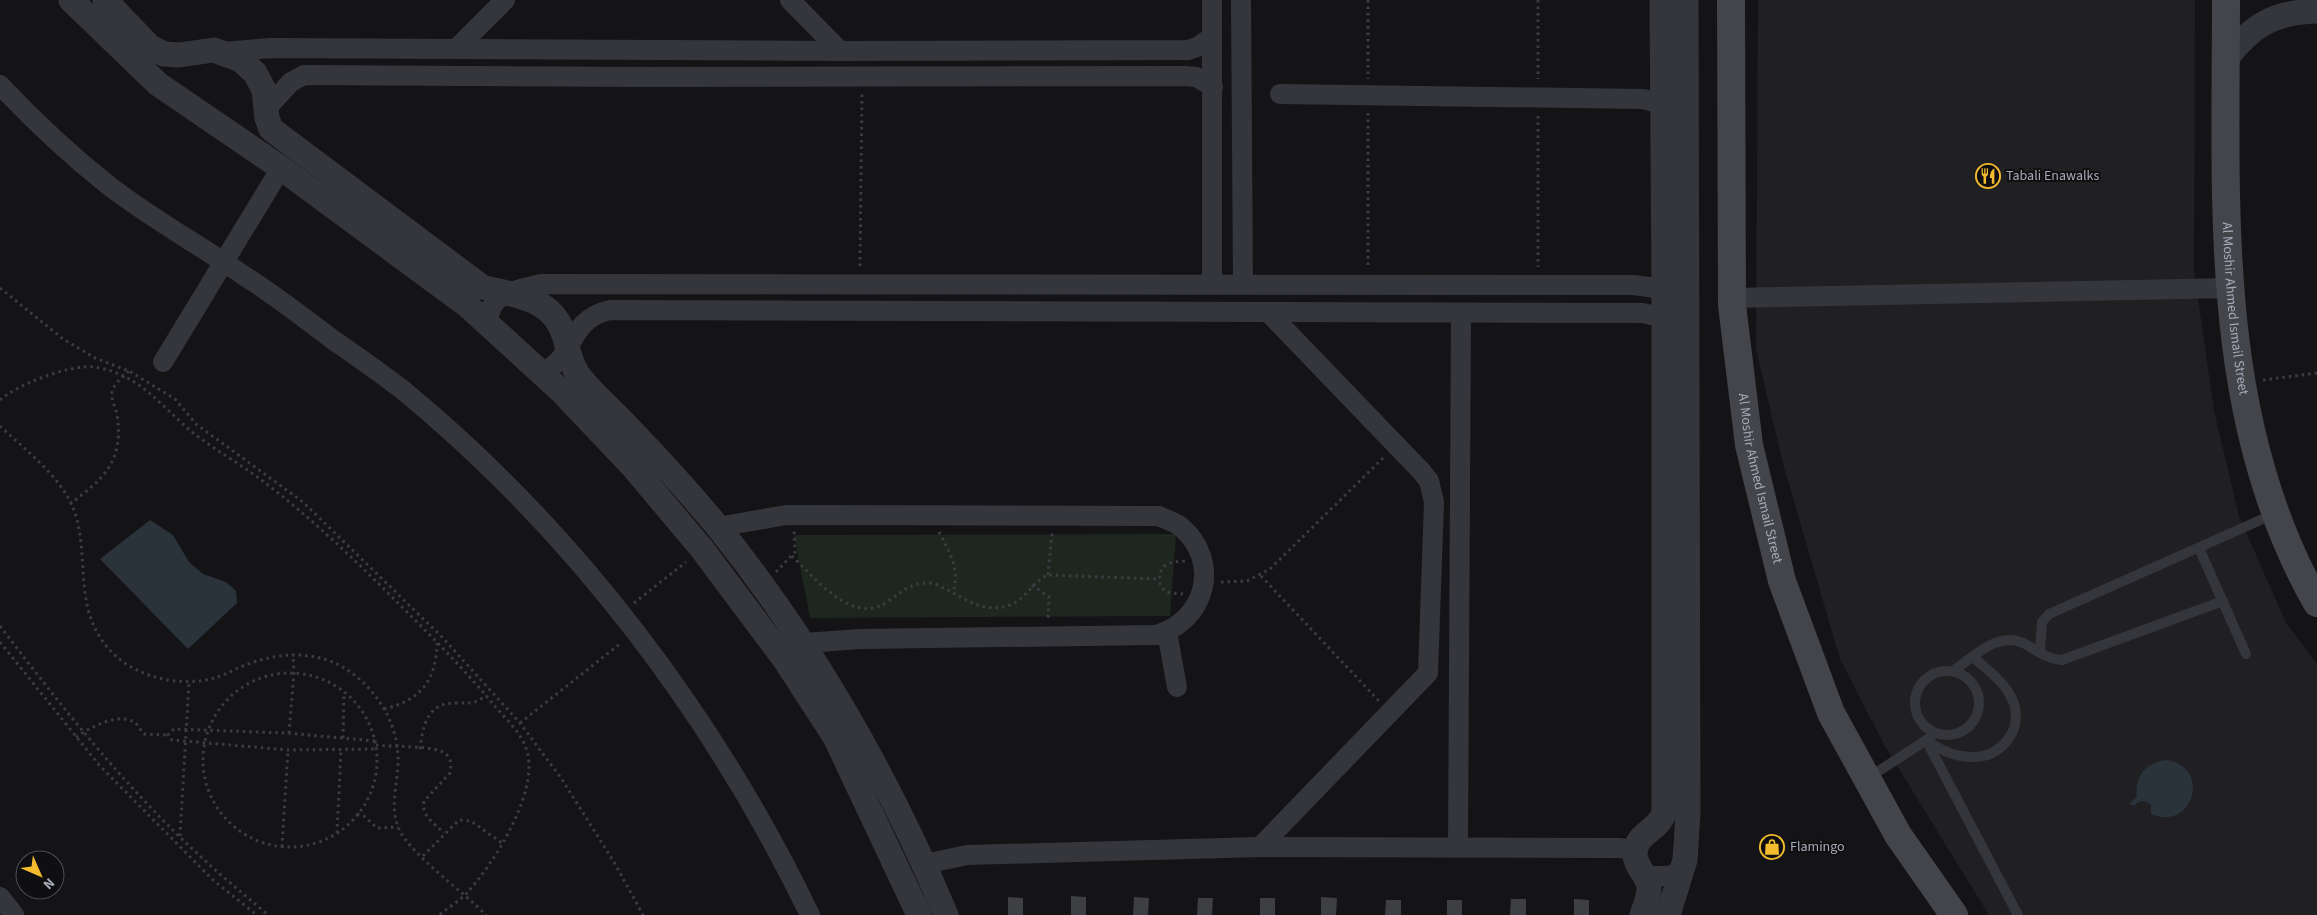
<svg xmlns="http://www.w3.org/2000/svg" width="2317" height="915" viewBox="0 0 2317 915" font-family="'Source Sans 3',sans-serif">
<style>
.built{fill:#202023}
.green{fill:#1e2620}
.water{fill:#2a323a}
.building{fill:#3e3f43}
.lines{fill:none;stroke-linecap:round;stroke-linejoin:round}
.path{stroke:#3b3d42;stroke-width:3;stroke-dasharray:2.5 4;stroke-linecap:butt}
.service{stroke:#35363b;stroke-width:10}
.minor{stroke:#35363b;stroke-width:20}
.tertiary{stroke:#35363b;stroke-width:25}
.secondary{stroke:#43454b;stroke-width:28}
.labels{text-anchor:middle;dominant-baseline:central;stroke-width:4;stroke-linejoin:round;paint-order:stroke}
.poi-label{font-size:14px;fill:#a6aab7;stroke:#0f0f11;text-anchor:start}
.street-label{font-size:14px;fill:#a6aab7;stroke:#0f0f11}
</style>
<rect width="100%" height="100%" fill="#141416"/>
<polygon class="built" points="1758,0 2195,0 2194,271 2214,411 2239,516 2286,623 2317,664 2317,915 1989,915 1886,748 1840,659 1783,464 1756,349"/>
<polygon class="green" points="1176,534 1170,616 810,618 794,535"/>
<g class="water">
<polygon points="150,520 173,535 189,562 203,574 226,582 236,591 237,603 188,649 100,559"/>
<path d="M2165,760C2213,765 2193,833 2151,814V805C2145,799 2139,800 2134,806L2129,804L2137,797C2134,777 2145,763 2165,760Z"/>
</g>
<g class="building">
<polygon points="1071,896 1086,897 1086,915 1071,915"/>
<polygon points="1008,897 1023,898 1023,915 1008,915"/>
<polygon points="1134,897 1149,898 1148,915 1133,915"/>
<polygon points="1321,897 1337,898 1336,915 1321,915"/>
<polygon points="1198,898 1213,898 1212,915 1197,915"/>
<rect x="1260" y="898" width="15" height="17"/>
<polygon points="1511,899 1526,899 1526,915 1510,915"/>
<polygon points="1574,899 1589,900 1589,915 1574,915"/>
<polygon points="1386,900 1401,900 1401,915 1385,915"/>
<rect x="1447" y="900" width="15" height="15"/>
</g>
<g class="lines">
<g class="path">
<polyline points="1368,0 1368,79"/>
<polyline points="1538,0 1538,79"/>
<polyline points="1368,113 1368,267"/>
<polyline points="1538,116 1538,267"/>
<polyline points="860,266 862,93"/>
<polyline points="0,288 63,339 95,358 129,371 175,399 196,424 303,502 442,637 520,723 561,778 614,862 643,915"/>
<polyline points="2263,380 2317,373"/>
<path d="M0,400C18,384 71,364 94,367C138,373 161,406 192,432C216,451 244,466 268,485C316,522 360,565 402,607C434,639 465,670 493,704C506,719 524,735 528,755C536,797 494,863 467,893C459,901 448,908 439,915"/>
<path d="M0,426C26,451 65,479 76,516C89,562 74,609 108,648C132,677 182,689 217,677C226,675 234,669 243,666C273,654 304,650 335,663C371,680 399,720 398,761C398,783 389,807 399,829C411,855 464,892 486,915"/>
<path d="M70,504C84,493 100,482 109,467C120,450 120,429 116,410C114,404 111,399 112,392C114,383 123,377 129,371"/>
<path d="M939,532C950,553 960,569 953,593"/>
<path d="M792,556C814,577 852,626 887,602C903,591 911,582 932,583C936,584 941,587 946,589C966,600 986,614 1010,605C1026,599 1032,582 1048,575L1159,579"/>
<polyline points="776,572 795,552 794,531"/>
<polyline points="1048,575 1052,533"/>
<polyline points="1261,576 1379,701"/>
<polyline points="1221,582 1247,581 1270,569 1383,458"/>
<polyline points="1032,585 1049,597 1048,620"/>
<path d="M1183,594C1179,593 1171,594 1167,592C1157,587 1157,571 1166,565C1171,561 1179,562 1186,561"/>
<polyline points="634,603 686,562"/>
<path d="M0,626C61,706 125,787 199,855C221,876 245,895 268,915"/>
<polyline points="0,642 99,765 214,881 257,915"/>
<circle cx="290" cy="760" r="87"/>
<path d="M384,709C421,700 436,681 437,643"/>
<polyline points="520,723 621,643"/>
<polyline points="289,733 294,673 293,654"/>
<path d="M76,737C89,728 118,712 134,722C138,724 140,730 144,734L168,735"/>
<polyline points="343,738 344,692"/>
<polyline points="375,741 286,733 174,729 168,735 172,740 288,750 376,749"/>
<path d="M376,745C390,747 437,745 446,754C452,760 451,766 450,773L424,801C421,816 435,824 444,833"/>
<path d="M420,749C423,725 427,702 457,703C470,703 476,704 486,695"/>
<polyline points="357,814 364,816 377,828 398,827"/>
<polyline points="337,833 341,749"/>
<polyline points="180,836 189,682"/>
<polyline points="282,847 288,750"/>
<polyline points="423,856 459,820 471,821 502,843"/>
</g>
<g class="service">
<polyline points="2199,548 2246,654"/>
<polyline points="2040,653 2042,622 2049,614 2274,514"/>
<path d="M1953,671C1975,656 1999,629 2027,645C2038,652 2048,659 2062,660L2223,601"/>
<circle cx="1947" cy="703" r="32"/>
<polyline points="1926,740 2018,915"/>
<path d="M1929,742C1956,761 1994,766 2012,733C2017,723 2017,709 2012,699C2005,682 1986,669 1973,657"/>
<polyline points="1868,778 1931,737"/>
</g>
<g class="minor">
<polyline points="790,0 840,51"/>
<polyline points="1241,0 1243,284"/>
<polyline points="456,49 505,0"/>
<polyline points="223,52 270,48 840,51 1188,50 1197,47 1212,37"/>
<path d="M0,85C34,121 69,154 108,185C152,219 201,246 246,277C276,296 304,318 332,339C356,356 381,373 404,391C575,532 714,716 810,915"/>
<polyline points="1280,94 1643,99 1662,104"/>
<polyline points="266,109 291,82 304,75 647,77 1185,76 1196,77 1213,87"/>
<polyline points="1212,284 1212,0"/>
<polyline points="1732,298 2231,288"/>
<path d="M489,324C486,293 517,290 541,284L1633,285L1664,289L1679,288"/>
<polyline points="163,362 281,168"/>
<path d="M540,372C576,362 565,320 610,310L1643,313L1664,318L1679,317"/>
<path d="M718,527L786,515L1159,516C1165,519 1174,522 1180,526C1222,561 1206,621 1156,635L860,639L804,643"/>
<polyline points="1167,632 1177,687"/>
<polyline points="1260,847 1428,673 1434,502 1429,481 1422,472 1268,312"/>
<polyline points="1458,847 1461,313"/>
<polyline points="925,864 967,855 1260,847 1621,848 1635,852"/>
<polyline points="1645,876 1667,876 1681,873"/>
<polyline points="0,897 14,915"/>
</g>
<g class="tertiary">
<polyline points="71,0 158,84 281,168 468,306 561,391 634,468 702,549 785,660 835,737 919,915"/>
<path d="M105,0L150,47L164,54L179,55L214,50L241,60L255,73L264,90L267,118L271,129L482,287C516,296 554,297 565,338C569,352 570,364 579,376C593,394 611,409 626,425C658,458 689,492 718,527C812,644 888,777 946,915"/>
<path d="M2226,59C2252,25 2274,12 2317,11"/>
<path d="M1642,915C1645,907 1649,897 1649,888C1648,874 1634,867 1635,852C1637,832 1660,830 1664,812V289L1662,0"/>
<polyline points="1668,915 1685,860 1688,813 1686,0"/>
</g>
<g class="secondary">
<path id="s1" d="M1731,0L1732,305L1749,445L1782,581L1831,713L1898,835L1954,915"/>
<path id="s2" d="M2226,0C2226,204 2212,420 2317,603"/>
</g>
</g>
<defs>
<symbol id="restaurant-ring" viewBox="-11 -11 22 22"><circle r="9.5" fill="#0f0f11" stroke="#f4bb2e" stroke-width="1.5"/><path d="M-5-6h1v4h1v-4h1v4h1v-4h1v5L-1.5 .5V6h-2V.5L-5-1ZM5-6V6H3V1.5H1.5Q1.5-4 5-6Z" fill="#f4bb2e"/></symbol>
<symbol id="shop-ring" viewBox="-11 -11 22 22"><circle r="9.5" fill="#0f0f11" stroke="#f4bb2e" stroke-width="1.5"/><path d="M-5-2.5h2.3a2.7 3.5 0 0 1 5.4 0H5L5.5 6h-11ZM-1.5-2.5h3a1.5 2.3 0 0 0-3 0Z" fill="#f4bb2e"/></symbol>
</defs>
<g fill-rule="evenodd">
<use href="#restaurant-ring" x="1974" y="162" width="28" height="28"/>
<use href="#shop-ring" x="1758" y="833" width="28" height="28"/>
</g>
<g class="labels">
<g class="poi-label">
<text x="2006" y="176">Tabali Enawalks</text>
<text x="1790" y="847">Flamingo</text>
</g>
<g class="street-label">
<text stroke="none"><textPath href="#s2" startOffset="309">Al Moshir Ahmed Ismail Street</textPath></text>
<text stroke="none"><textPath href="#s1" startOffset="481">Al Moshir Ahmed Ismail Street</textPath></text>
</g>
</g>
<g transform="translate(40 875) rotate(135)"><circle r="24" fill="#0f0f11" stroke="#4b4d53"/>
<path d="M0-4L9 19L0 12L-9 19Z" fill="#f4bb2e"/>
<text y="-8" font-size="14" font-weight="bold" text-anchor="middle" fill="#a6aab7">N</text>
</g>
</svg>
